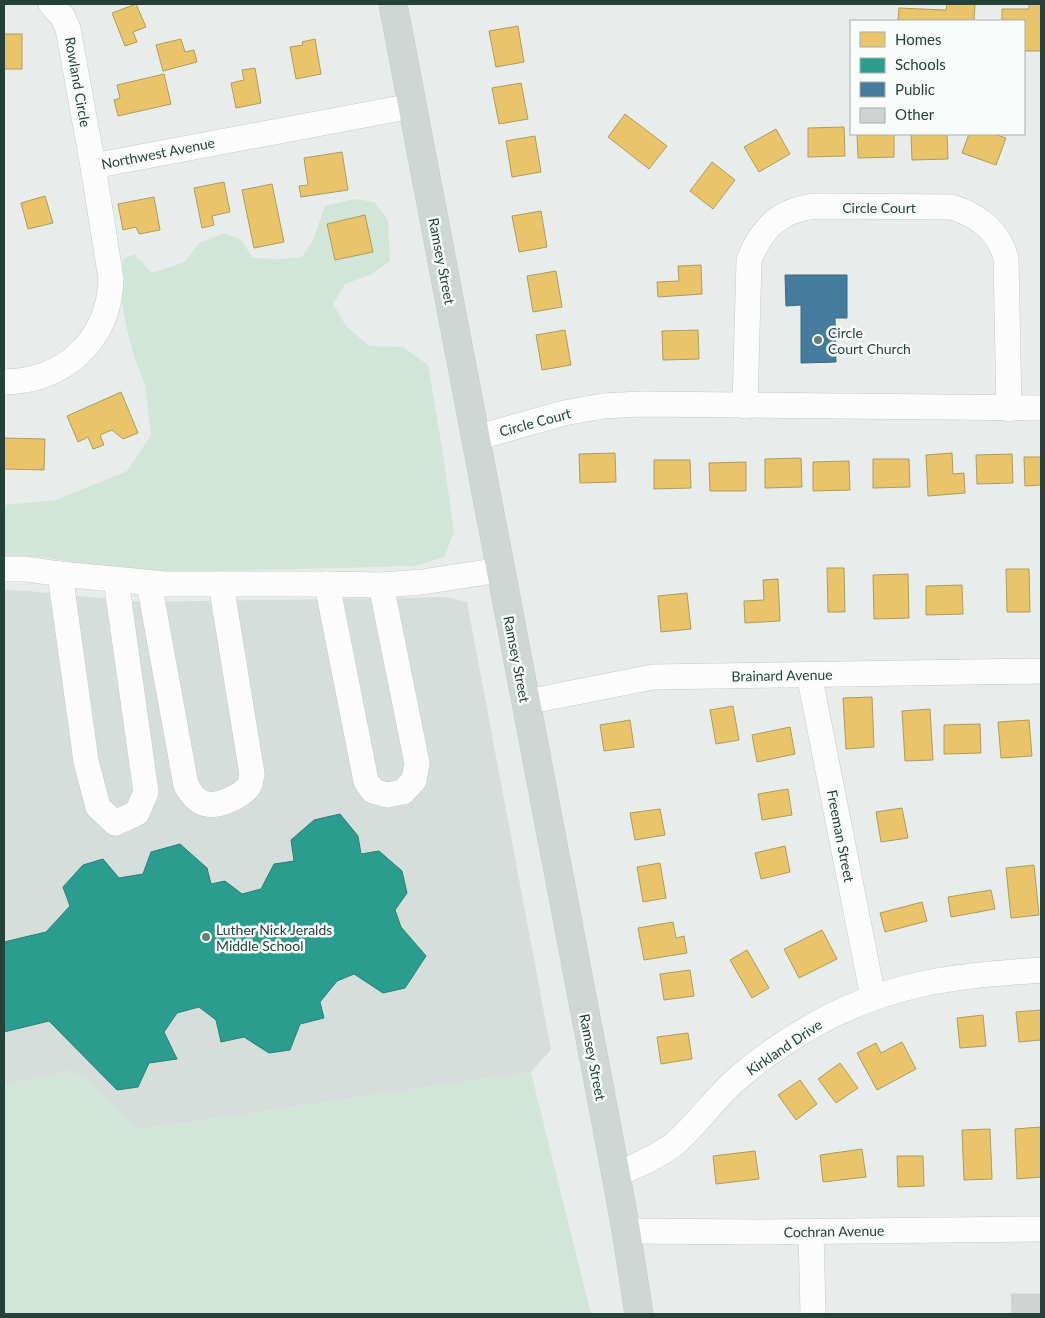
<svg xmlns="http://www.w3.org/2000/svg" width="1045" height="1318" viewBox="0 0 1045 1318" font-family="Lato,sans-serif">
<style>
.built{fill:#d6dedb}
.green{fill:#d1e6d8}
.homes{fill:#e9c46a;stroke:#ae9d5c}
.schools{fill:#2a9d8f;stroke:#288276}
.public{fill:#457b9d;stroke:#3b6a7f}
.building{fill:#cfd4d2;stroke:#d1d6d4}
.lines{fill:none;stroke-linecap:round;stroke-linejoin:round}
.minor-casing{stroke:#c5cac8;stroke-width:26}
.major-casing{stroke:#c3ccc9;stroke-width:29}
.minor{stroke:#fcfcfc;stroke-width:25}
.major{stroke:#cfd7d5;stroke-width:28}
.poi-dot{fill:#697e78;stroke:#f7fbf9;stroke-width:2}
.labels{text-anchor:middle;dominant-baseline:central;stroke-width:5;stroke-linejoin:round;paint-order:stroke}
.street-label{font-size:14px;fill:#24423a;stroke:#f7fbf9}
.poi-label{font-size:14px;fill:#24423a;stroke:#f7fbf9;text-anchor:start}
</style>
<rect width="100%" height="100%" fill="#e8edeb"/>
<polygon class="built" points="4,590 28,591 142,602 445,597 467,602 551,1050 531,1072 136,1130 86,1078 68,1071 4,1085"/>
<g class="green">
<polygon points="354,199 374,202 388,220 390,261 372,274 345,284 333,304 346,326 369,346 403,347 428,365 443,454 454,532 444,557 415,566 144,573 41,557 4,559 4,505 56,500 127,471 151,435 145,385 134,356 126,325 120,291 123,259 134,254 152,273 185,262 198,244 224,233 241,240 253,258 280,259 302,257 313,240 325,206"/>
<polygon points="68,1071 86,1078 137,1130 531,1072 591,1314 4,1314 4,1085"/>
</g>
<g class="homes">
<polygon points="136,4 146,27 133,32 137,42 125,46 112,13"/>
<polygon points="947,4 975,4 974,21 898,21 899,8 946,10"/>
<polygon points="1029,4 1041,4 1041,51 1024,51 1024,21 1002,21 1002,9 1029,9"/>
<polygon points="518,26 524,62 496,67 489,31"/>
<rect x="4" y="34" width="18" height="35"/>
<polygon points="181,39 185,52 194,50 197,62 163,71 156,45"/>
<polygon points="315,39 321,74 296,79 290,47 303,45 302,42"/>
<polygon points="255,68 261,103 236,108 231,83 244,80 242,70"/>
<polygon points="164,74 171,104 118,116 114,100 120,98 117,85"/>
<polygon points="521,83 528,119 499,124 492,88"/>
<polygon points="625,114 667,146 649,169 608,137"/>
<polygon points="844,127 845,156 808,157 808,128"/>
<polygon points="776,129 790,154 759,172 744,147"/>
<polygon points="857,134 894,134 894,157 858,158"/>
<polygon points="911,134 947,134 948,159 912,160"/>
<polygon points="969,134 994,134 1006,138 996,165 962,153"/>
<polygon points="535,136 541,172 512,177 506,141"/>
<polygon points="342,152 348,190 301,197 299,186 308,185 304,158"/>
<polygon points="712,162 735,180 713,209 690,191"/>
<polygon points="224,182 230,212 212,216 214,225 202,228 194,188"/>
<polygon points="272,184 284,242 254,248 242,190"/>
<polygon points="45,196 53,223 28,229 21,203"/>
<polygon points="154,197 160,230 139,234 136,227 123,230 118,204"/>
<polygon points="541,211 547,247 519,252 512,216"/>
<polygon points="365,215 373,252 335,260 327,224"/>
<polygon points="701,265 702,294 658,297 657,282 679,281 678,266"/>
<polygon points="556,271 562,307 533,312 527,276"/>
<polygon points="565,330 571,365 542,370 536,335"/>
<polygon points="698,330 699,359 663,360 662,331"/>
<polygon points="121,392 138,433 123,439 112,430 100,435 104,445 93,449 88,437 78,442 67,416"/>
<polygon points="4,438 45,439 44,470 4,469"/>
<polygon points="615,453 616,482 580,483 579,454"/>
<polygon points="952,453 953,474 964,473 965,493 928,496 926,455"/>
<polygon points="1012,454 1013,483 977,484 976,455"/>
<polygon points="1024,457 1041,457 1041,485 1025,486"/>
<polygon points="801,458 802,487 765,488 765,459"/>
<polygon points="873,459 909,459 910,487 873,488"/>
<polygon points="654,460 690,460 691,488 654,489"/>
<polygon points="849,461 850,490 813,491 813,462"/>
<polygon points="746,462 746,491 710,491 709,463"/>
<polygon points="827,568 844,568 845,612 828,612"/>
<polygon points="1006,569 1029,569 1030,612 1007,612"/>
<polygon points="908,574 909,618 874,619 873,575"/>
<polygon points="778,579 780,621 745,623 744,601 764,600 763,580"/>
<polygon points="962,585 963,614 926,615 926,586"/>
<polygon points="687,593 691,629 661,632 658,596"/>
<polygon points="872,697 874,747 846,749 843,698"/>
<polygon points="733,706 739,740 716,744 710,710"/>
<polygon points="930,709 933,760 905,761 902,711"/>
<polygon points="630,720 634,747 604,751 600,725"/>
<polygon points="1029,720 1032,756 1001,758 998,722"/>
<polygon points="980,724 981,753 944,754 944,725"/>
<polygon points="790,727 795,754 757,762 752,735"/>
<polygon points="788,789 792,815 762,820 758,794"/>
<polygon points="902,808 908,838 881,842 876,812"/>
<polygon points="660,809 665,835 635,840 630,813"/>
<polygon points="785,846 790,872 761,879 755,853"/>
<polygon points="660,863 666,898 643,902 637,867"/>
<polygon points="1034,865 1039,915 1011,918 1006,868"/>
<polygon points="991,890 995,909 951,917 948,897"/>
<polygon points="922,902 927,921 885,932 880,913"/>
<polygon points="673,922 676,938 684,936 687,953 644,960 638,928"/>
<polygon points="822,930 837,959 799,978 784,949"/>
<polygon points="747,950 769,988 752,998 730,960"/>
<polygon points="690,970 694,996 664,1000 660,974"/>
<polygon points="1041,1010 1041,1040 1019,1042 1016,1012"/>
<polygon points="983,1015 986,1046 960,1048 957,1018"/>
<polygon points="688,1033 692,1059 661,1064 657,1037"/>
<polygon points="902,1042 916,1069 877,1090 857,1053 876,1043 881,1053"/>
<polygon points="840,1063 858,1088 836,1103 818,1079"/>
<polygon points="800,1080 817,1104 796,1120 778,1095"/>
<polygon points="1041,1127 1041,1177 1017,1179 1015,1129"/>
<polygon points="990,1129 992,1179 964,1180 962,1130"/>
<polygon points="862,1149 866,1177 823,1182 820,1155"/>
<polygon points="755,1151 759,1179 716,1184 713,1156"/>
<polygon points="897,1156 923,1156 924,1186 898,1187"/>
</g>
<polygon class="schools" points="340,814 358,836 361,854 379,851 402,871 407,893 395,910 401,927 426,956 405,988 383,993 354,974 337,981 320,1002 324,1018 300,1024 290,1050 269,1053 244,1037 221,1042 216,1020 199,1007 177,1013 164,1032 177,1059 149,1063 138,1087 117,1090 49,1021 4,1032 4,942 46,932 70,906 63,887 83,865 103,859 119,878 143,874 151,852 180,844 207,868 211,884 225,881 242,894 261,889 274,864 294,861 291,840 314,820"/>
<polygon class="public" points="785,275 847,275 847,318 835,318 836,362 801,363 801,305 786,306"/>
<polygon class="building" points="1011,1294 1041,1294 1041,1314 1012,1314"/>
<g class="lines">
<defs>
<g id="minor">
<polyline points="93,166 412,106"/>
<path d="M4,382C64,381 109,341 111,279L93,166L68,29L63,17L51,4"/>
<path d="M745,406L749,260C762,227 781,209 817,206L952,207C979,216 998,230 1006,258L1009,409"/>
<polyline points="475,438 564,413 603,406 642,404 1041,408"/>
<polyline points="4,569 26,569 60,574 165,584 327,584 381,585 422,582 500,570"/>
<polyline points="60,574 86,761 98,807 115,823 137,813 146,792 116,580"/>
<path d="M149,583L186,785C197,805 209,809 229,800C236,797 245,792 249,786C251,783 251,777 252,774L221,584"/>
<polyline points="327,584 366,781 373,791 387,795 403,792 414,780 417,763 381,585"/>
<polyline points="809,674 873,997"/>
<polyline points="526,702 653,677 1041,671"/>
<path d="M616,1175C635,1166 656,1158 673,1145C697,1125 715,1097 739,1077C790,1034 848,1002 913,986C955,976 999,973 1041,970"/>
<polyline points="626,1231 757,1232 1041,1229"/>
<polyline points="811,1231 813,1314"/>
</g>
<polyline id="major" points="393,4 616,1175 626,1231 639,1314"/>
</defs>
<use href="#minor" class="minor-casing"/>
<use href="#major" class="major-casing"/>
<use href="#minor" class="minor"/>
<use href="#major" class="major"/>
</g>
<g class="poi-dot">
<circle cx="818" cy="340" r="5"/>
<circle cx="206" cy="937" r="5"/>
</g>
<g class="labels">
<g class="street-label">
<text transform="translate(78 82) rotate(80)">Rowland Circle</text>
<text transform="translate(158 153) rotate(-11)">Northwest Avenue</text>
<text x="879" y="207">Circle Court</text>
<text transform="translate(442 261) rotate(79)">Ramsey Street</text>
<text transform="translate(535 422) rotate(-15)">Circle Court</text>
<text transform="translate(517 659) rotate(79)">Ramsey Street</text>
<text transform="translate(782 675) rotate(-1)">Brainard Avenue</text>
<text transform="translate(841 836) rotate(79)">Freeman Street</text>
<text transform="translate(784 1047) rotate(-34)">Kirkland Drive</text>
<text transform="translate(593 1057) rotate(79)">Ramsey Street</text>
<text transform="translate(834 1231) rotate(-1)">Cochran Avenue</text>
</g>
<g class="poi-label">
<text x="828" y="332">Circle<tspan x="828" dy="16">Court Church</tspan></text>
<text x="216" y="929">Luther Nick Jeralds<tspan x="216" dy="16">Middle School</tspan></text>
</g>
</g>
<rect width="1045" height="1318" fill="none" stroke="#24423a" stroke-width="10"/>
<rect x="850" y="20" width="175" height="115" fill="#f7fbf9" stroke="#a3b1ad"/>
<rect x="860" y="32" width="25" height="15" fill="#e9c46a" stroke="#a3b1ad"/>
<text x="895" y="45" font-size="15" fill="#24423a">Homes</text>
<rect x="860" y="58" width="25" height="15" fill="#2a9d8f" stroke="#a3b1ad"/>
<text x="895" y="70" font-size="15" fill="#24423a">Schools</text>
<rect x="860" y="82" width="25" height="15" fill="#457b9d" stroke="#a3b1ad"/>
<text x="895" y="95" font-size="15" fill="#24423a">Public</text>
<rect x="860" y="108" width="25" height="15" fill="#cfd4d2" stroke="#a3b1ad"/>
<text x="895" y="120" font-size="15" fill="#24423a">Other</text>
</svg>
